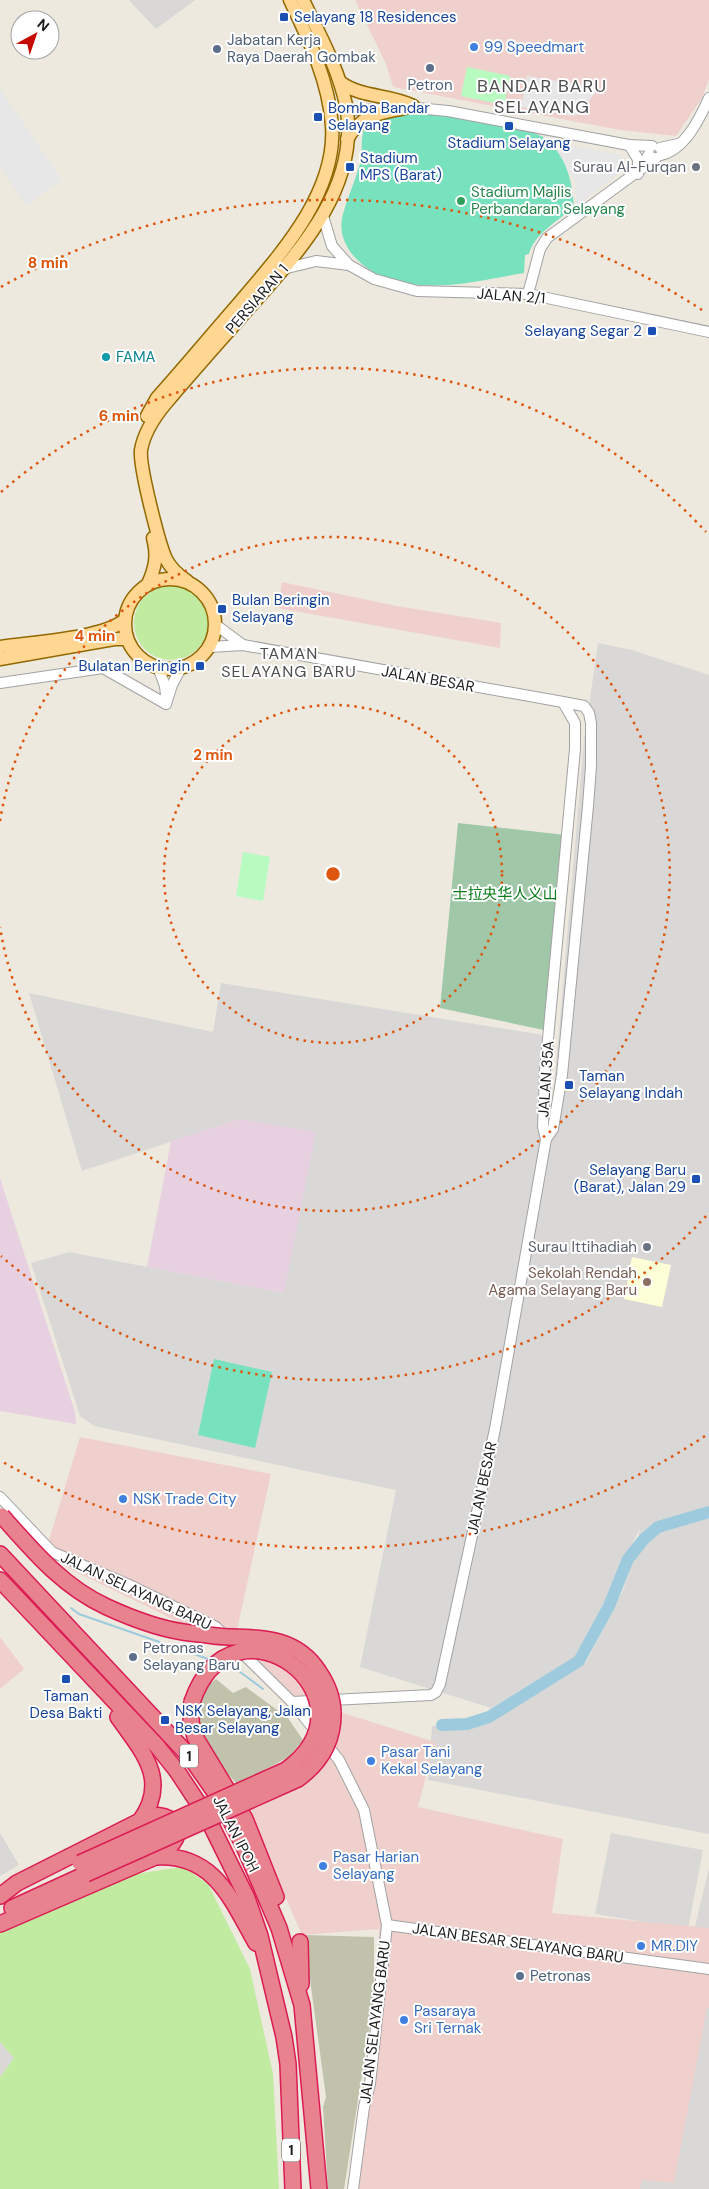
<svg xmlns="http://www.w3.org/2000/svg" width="709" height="2189" viewBox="0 0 709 2189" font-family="'DM Sans','Noto Sans SC',sans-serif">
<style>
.residential{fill:#d9d8d7}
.commercial{fill:#f0d0cd}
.industrial{fill:#e7d1e1}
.education{fill:#fdffd6}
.construction{fill:#c0c2ab}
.grass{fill:#c1eba1}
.cemetery{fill:#9fc7a8}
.park{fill:#b8fbc1}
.pitch{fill:#78e1be}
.parking{fill:#e7e7e7}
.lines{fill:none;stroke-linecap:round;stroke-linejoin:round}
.stream{stroke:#9dcbdd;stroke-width:2}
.river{stroke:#9dcbdd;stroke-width:12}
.minor-casing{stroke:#a2a2a2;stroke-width:12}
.major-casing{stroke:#916900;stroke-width:15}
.highway-casing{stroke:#db1c53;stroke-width:18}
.minor{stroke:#fff;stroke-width:10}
.major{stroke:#ffd692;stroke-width:12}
.highway{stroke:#e9828f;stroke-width:15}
.highway-bridge-casing{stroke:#db1c53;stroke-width:18;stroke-linecap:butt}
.highway-bridge{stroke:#e9828f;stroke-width:15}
.ring{fill:none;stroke:#de560d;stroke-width:2.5;stroke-dasharray:2.5 5}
.transit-dot{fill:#1a4fb4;stroke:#fff;stroke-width:2}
.shop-dot{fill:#3f7fe0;stroke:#fff;stroke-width:2}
.service-dot{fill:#5c6f8a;stroke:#fff;stroke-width:2}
.worship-dot{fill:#6b7280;stroke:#fff;stroke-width:2}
.leisure-dot{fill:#2e9e5b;stroke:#fff;stroke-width:2}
.culture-dot{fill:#0f9aa8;stroke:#fff;stroke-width:2}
.education-dot{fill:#8d6e63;stroke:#fff;stroke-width:2}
.labels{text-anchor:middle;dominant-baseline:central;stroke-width:4;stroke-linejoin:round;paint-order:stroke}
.shield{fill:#fff;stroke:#5f5f5f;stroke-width:1}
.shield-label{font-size:14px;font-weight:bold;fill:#1b1b1b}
.transit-label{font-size:15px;fill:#164399;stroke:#fff;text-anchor:start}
.service-label{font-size:15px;fill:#4e5e75;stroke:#fff;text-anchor:start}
.shop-label{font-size:15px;fill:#366cbe;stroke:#fff;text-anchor:start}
.worship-label{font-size:15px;fill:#5b616d;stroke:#fff;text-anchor:end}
.leisure-label{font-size:15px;fill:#27864d;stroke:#fff;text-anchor:start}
.street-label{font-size:15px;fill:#1b1b1b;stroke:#fff}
.culture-label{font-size:15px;fill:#0d838f;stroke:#fff;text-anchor:start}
.park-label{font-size:15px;fill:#067b17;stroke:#fff}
.education-label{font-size:15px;fill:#785e54;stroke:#fff;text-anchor:end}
.neighbourhood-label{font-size:16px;letter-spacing:1px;fill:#4e4e4e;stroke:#fff}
.quarter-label{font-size:18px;letter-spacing:1px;fill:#4e4e4e;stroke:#fff}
.centre{fill:#de560d;stroke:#fff;stroke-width:2.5}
.ring-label{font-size:15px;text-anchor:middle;font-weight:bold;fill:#de560d;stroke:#fff;stroke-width:4;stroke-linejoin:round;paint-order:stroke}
</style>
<rect width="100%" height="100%" fill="#ede9df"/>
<g class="residential">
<polygon points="129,0 195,0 156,29"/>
<polygon points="598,643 632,650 709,675 709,1834 428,1780 432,1726 492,1720 556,1679 586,1663 623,1590 635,1556 640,1528 578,1656 491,1708 360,1667 396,1490 94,1426 80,1416 31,1263 69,1252 284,1293 240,1119 82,1171 29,993 213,1032 221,983 543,1035 537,1130 552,1145 553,1101 584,740"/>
<polygon points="0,1833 19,1865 0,1876"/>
<polygon points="611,1833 703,1850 688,1929 595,1914"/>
<polygon points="709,1868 709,2189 632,2189"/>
<polygon points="0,2042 14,2058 0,2077"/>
</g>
<g class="commercial">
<polygon points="355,0 709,0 709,79 702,98 676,136 620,130 393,87 386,64"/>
<polygon points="282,582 397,606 501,623 500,648 278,608"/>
<polygon points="80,1437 271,1474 237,1630 337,1711 435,1742 418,1807 563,1839 552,1913 709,1928 709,2008 707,2008 674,2183 642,2180 640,2189 349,2189 366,2085 378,1991 379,1929 302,1935 248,1812 309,1781 328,1760 300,1719 226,1645 72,1570 45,1553"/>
<polygon points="0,1637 24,1669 0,1689"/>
</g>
<g class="industrial">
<polygon points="240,1119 316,1132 284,1293 147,1267 171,1141"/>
<polygon points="0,1178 75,1412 76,1424 0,1411"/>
</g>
<polygon class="education" points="632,1257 671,1265 662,1307 624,1299"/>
<g class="construction">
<polygon points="216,1679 233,1693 246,1687 288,1718 303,1740 289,1757 237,1784 215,1760 203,1740 198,1717 199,1700 208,1685"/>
<polygon points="304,1935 374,1937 374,1998 344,2189 328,2189 323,2107 326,2097"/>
</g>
<g class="grass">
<circle cx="171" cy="623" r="37"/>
<path d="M183,1867L208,1884L250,1969L273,2074L279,2189H0V2077L14,2058L0,2042V1933C45,1912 90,1887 137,1874C152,1871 168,1869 183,1867Z"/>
</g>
<polygon class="cemetery" points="458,823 565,835 544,1030 440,1008"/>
<g class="park">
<polygon points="467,67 510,76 504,105 461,96"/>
<polygon points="243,852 270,857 263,901 236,896"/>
</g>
<g class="pitch">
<path d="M407,112C432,114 530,125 546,139C567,157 572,181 574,207C559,220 534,234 529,254L525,255L524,273C481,280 435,293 392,280C365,272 334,247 343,214C348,196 356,179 361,160C363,149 359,133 368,124C375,117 397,115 407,112Z"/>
<polygon points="214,1359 272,1372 255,1448 198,1435"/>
</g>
<g class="parking">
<polygon points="527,76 593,87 595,93 579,114 572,116 521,107"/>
<polygon points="0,89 62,180 26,205 0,167"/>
<polygon points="556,143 620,155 624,169 576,207 575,182 555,146"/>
</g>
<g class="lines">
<g class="stream">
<polyline points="71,1608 79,1614 211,1660"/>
<polyline points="228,1666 236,1669 263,1689"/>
</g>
<polyline class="river" points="442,1725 467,1724 489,1717 579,1661 609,1606 628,1559 644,1539 658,1527 709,1512"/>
<defs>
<g id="minor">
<polyline points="346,106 354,110 384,109"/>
<polyline points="406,107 448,111 629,145 652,146"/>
<polyline points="629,145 638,159 638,174"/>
<polyline points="660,148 678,144"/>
<path d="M661,155C685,149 699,120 709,98"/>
<polyline points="641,169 649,154"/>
<polyline points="323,216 332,246 349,265"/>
<polyline points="283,269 316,261 349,265 374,279 417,291 528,294 709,332"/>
<polyline points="528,294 540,249 547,238 656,158"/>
<polyline points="216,625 243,645"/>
<polyline points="210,647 243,645 563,702 584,706 589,713 591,723 591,766 588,806 562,1075 553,1129 546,1139 495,1429 440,1684 436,1692 431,1695 292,1702"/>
<polyline points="158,667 165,686 166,695"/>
<polyline points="0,683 103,668 166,704"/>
<polyline points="166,704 172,685 181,668"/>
<polyline points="546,1139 543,1127 545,1071 575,749 575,723 563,702"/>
<polyline points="0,1497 52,1552 127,1584 216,1627 292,1702 339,1760 364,1810 387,1925 370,2084 364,2107 353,2189"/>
<polyline points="387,1925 709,1969"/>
</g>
<g id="major">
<path d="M340,82C361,98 390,94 413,106"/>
<path d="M347,139C365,110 384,114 413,106"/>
<path d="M147,416L157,398C183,369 208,339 234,309C275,260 337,196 332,126C329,81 309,40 290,0"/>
<circle cx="170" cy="624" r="45"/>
<path d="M187,581C178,575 171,569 166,559C159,544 139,466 141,450C144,433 155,416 166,403C193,371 221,340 248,309C298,253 361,187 346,105C338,67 319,34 303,0"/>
<path d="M148,584C155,568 158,556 153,538"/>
<path d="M0,647C32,642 101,639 125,620"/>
<polyline points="0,659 114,639 127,639"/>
</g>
<g id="highway">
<polyline points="0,1554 191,1758 219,1798 243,1844 279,1928 302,2005 319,2189"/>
<polyline points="0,1580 157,1746 177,1771 206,1815 247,1898 260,1936 284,2037 288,2064 293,2189"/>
<polyline points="192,1702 191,1722 195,1737 245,1819 276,1897"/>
<path d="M140,1821C154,1814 166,1812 177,1826C180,1841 167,1849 156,1857"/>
<path d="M0,1896L17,1883L140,1821C170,1780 142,1751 118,1717"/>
<polyline points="12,1908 86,1874"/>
<path d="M0,1924L155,1857C214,1853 231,1899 256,1943"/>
<polyline points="300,1942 301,1984"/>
</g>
</defs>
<use href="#minor" class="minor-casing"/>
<use href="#major" class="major-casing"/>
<use href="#highway" class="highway-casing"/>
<use href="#minor" class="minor"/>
<use href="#major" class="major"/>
<use href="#highway" class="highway"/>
<defs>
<g id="highway-bridge">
<path d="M2,1516C33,1551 63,1587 107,1607C131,1618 157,1628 183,1632C198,1634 213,1636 228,1637C265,1638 297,1638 319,1672C328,1685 333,1698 333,1714C333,1742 320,1763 298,1779L86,1874"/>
<path d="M80,1863L286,1770C385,1698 233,1583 192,1702"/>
</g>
</defs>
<use href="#highway-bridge" class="highway-bridge-casing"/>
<use href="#highway-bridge" class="highway-bridge"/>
</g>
<g class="ring">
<circle cx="333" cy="874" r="169"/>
<path d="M0 821A337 337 0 1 1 0 927"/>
<path d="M706 1216A506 506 0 0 1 1 1256M1 492A506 506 0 0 1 706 532"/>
<path d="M705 1436A674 674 0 0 1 1 1461M1 287A674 674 0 0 1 705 312"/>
</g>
<g class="transit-dot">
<rect x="279" y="12" width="10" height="10" rx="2.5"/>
<rect x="313" y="112" width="10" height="10" rx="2.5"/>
<rect x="504" y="121" width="10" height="10" rx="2.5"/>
<rect x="345" y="162" width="10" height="10" rx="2.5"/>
<rect x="647" y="326" width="10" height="10" rx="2.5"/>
<rect x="217" y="604" width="10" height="10" rx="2.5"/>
<rect x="195" y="661" width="10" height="10" rx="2.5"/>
<rect x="564" y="1080" width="10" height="10" rx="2.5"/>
<rect x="691" y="1174" width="10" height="10" rx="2.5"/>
<rect x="61" y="1674" width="10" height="10" rx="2.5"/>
<rect x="160" y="1715" width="10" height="10" rx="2.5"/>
</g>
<g class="shop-dot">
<circle cx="474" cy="47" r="5"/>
<circle cx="123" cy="1499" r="5"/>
<circle cx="371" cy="1761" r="5"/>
<circle cx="323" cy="1866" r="5"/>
<circle cx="641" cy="1946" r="5"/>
<circle cx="404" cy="2020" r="5"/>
</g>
<g class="service-dot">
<circle cx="217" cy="49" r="5"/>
<circle cx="430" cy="68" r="5"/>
<circle cx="133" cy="1657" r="5"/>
<circle cx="520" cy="1976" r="5"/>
</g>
<g class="worship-dot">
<circle cx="696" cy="167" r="5"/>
<circle cx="647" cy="1247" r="5"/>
</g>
<circle class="leisure-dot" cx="461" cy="201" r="5"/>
<circle class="culture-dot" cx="106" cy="357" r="5"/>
<circle class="education-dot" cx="647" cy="1282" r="5"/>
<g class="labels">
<g class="shield">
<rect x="180" y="1744.5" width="18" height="23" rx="4"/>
<rect x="282" y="2138.5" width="18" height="23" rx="4"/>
</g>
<g class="shield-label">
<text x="189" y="1756">1</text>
<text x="291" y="2150">1</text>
</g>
<g class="transit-label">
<text x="294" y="17">Selayang 18 Residences</text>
<text x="328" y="108">Bomba Bandar<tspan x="328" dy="17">Selayang</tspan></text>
<text x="509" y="143" text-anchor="middle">Stadium Selayang</text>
<text x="360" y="158">Stadium<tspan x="360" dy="17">MPS (Barat)</tspan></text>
<text x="642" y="331" text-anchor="end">Selayang Segar 2</text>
<text x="232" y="600">Bulan Beringin<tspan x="232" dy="17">Selayang</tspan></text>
<text x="190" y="666" text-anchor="end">Bulatan Beringin</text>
<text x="579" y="1076">Taman<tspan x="579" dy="17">Selayang Indah</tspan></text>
<text x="686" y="1170" text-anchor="end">Selayang Baru<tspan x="686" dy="17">(Barat), Jalan 29</tspan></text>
<text x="66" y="1696" text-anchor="middle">Taman<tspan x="66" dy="17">Desa Bakti</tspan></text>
<text x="175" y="1711">NSK Selayang, Jalan<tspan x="175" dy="17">Besar Selayang</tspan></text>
</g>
<g class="service-label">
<text x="227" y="40">Jabatan Kerja<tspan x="227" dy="17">Raya Daerah Gombak</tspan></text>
<text x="430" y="85" text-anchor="middle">Petron</text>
<text x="143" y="1648">Petronas<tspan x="143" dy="17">Selayang Baru</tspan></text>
<text x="530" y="1976">Petronas</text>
</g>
<g class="shop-label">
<text x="484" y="47">99 Speedmart</text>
<text x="133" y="1499">NSK Trade City</text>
<text x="381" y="1752">Pasar Tani<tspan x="381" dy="17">Kekal Selayang</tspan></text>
<text x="333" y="1857">Pasar Harian<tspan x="333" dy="17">Selayang</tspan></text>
<text x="651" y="1946">MR.DIY</text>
<text x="414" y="2011">Pasaraya<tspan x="414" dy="17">Sri Ternak</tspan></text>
</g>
<g class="worship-label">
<text x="686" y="167">Surau Al-Furqan</text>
<text x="637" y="1247">Surau Ittihadiah</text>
</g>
<g class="leisure-label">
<text x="471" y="192">Stadium Majlis<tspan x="471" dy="17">Perbandaran Selayang</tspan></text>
</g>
<g class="street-label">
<text transform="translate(511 296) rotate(4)">JALAN 2/1</text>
<text transform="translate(257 299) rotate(-49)">PERSIARAN 1</text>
<text transform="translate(428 679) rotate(10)">JALAN BESAR</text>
<text transform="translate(546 1079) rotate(-86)">JALAN 35A</text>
<text transform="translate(482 1488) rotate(-78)">JALAN BESAR</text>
<text transform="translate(136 1591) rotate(25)">JALAN SELAYANG BARU</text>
<text transform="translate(236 1834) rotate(63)">JALAN IPOH</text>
<text transform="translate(518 1943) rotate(8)">JALAN BESAR SELAYANG BARU</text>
<text transform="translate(375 2022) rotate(-83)">JALAN SELAYANG BARU</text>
</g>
<g class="culture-label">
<text x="116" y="357">FAMA</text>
</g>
<g class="park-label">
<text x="505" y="894">士拉央华人义山</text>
</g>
<g class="education-label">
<text x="637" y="1273">Sekolah Rendah<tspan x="637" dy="17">Agama Selayang Baru</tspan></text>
</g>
<g class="neighbourhood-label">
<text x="289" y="653">TAMAN<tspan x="289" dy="18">SELAYANG BARU</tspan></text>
</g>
<g class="quarter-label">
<text x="542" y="86">BANDAR BARU<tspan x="542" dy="21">SELAYANG</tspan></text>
</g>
</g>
<circle cx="333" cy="874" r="8" class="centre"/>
<g class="ring-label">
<text x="48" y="268">8 min</text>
<text x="119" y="421">6 min</text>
<text x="95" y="641">4 min</text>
<text x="213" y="760">2 min</text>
</g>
<g transform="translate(35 35) rotate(40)"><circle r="24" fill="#ffffff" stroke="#a4a4a4"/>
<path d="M0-4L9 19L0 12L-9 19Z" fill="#c50b00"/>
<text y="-8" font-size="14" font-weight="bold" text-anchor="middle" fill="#1b1b1b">N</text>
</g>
</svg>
